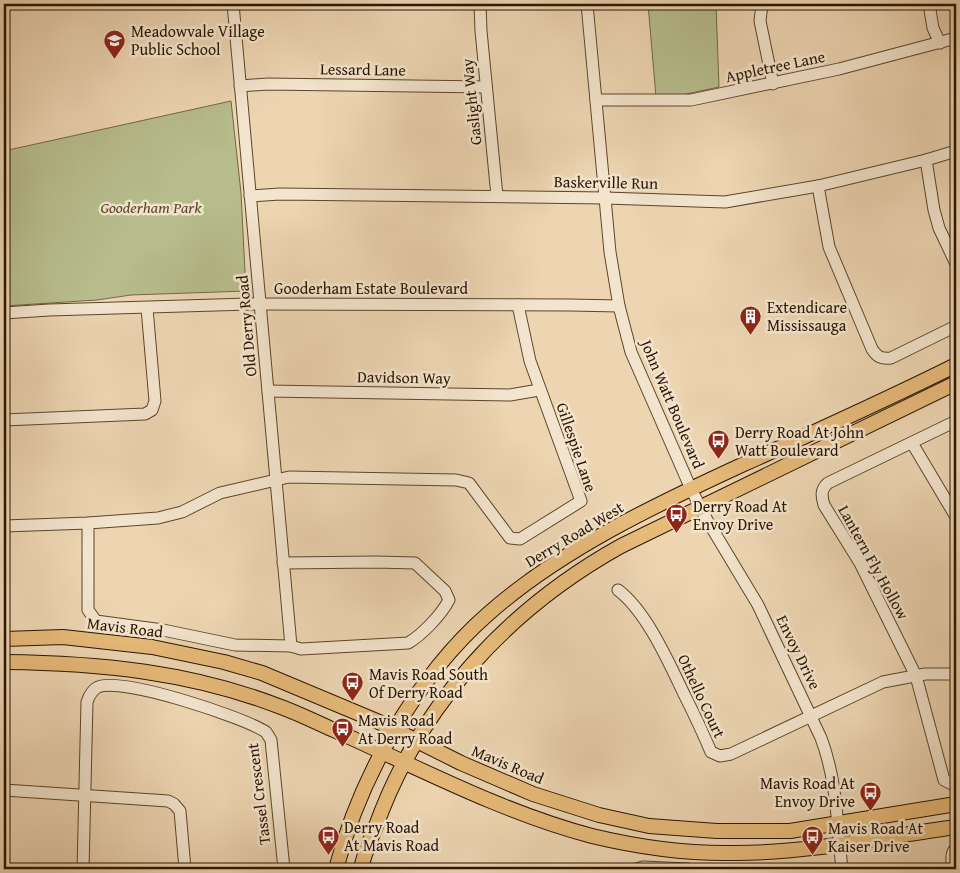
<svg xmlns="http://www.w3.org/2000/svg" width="960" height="873" viewBox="0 0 960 873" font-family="'Gentium Book Plus',serif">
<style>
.park{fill:#b7bd8d;stroke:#706946}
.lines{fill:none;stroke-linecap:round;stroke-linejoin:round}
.minor-casing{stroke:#5b452c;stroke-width:13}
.major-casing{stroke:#2a1500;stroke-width:16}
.minor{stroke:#f3e4cd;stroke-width:11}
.major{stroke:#e6ba79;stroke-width:14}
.labels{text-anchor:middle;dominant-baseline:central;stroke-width:5;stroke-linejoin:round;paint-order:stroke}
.poi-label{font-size:16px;fill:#2a1500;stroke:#f3e4cd;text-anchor:start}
.street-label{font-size:16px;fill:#2a1500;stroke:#f3e4cd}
.park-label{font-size:16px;font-style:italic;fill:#54472a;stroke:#f3e4cd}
</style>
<rect width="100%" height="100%" fill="#edd5b2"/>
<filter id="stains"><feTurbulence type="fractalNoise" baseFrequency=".004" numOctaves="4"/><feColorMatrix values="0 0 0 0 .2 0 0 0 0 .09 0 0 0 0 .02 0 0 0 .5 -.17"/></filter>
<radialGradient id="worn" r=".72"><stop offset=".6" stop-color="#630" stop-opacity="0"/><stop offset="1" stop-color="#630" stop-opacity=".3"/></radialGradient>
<g class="park">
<polygon points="648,4 716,4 719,87 682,95 656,97"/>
<polygon points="231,101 241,193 246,291 131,295 97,300 4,306 4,151"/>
</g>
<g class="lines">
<defs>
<g id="minor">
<polyline points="233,4 291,646"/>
<polyline points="480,4 481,31 497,196"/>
<path d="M587,4L610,252L619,306L631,352L691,489L707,520L758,605L821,738C837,780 837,825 842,869"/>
<polyline points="762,4 760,21 773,84"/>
<polyline points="929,4 933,28 940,43"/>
<polyline points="240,86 268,84 486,87"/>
<polyline points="596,100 691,100 839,69 956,38"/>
<polyline points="926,160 934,210 939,228 956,264"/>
<path d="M818,186L829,247L872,349C877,357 881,359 891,358L956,326"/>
<polyline points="250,196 280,194 605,198 725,202 818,186 926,160 956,151"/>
<polyline points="4,313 49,310 249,304 570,305 619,306"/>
<polyline points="268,391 510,395 539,390"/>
<polyline points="4,420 145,414 152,410 155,401 147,308"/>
<path d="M956,421L828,483C821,489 821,495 824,505L860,563L916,676L944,780L956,786"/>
<polyline points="912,443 956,517"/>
<path d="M88,523V610L96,621L163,630L235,645L291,646L301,649L408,643C422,635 441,615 449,600L445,591L415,563L376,562L283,563"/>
<polyline points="4,526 88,523 158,518 182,512 220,493 289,477 456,480 469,483 510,538 520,539 581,501 530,361 518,305"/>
<path d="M618,590C647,612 669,663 685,696C694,714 703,733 711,752L720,756L731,754L883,682L925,674H956"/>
<polyline points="4,790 168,801 174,804 180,811 185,869"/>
<path d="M83,869L87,702C89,696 92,690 98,687C123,677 243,717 266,732L271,740L284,869"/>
<polyline points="637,869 643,867 688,869"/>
<path d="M953,869C952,862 950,853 956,848"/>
</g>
<g id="major">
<polyline points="4,639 63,637 152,647 224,662 262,673 379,722 461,763 533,794 599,815 649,826 717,831 790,831 956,804"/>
<path d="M4,662C100,663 191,672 281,707C300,714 318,723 336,731C419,768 504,813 592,836C638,847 688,854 735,853C809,853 883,837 956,827"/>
<path d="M336,869C360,777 416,677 488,614C560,550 657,504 744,464C815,432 886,400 956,365"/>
<path d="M361,869C364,854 370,840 376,826C420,704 508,609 621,546L956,383"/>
</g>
</defs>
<use href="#minor" class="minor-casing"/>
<use href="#major" class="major-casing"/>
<use href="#minor" class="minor"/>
<use href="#major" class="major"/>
</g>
<defs>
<symbol id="school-pin" viewBox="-11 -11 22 30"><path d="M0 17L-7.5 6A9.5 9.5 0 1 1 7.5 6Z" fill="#8f2418" stroke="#f3e4cd"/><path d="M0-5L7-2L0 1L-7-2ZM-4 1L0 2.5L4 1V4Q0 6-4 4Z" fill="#fff"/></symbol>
<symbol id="building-pin" viewBox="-11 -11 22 30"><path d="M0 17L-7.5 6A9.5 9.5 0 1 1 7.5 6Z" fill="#8f2418" stroke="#f3e4cd"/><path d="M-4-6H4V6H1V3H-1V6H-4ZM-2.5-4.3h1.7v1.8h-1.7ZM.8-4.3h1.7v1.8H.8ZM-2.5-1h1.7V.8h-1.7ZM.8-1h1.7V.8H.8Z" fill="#fff"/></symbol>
<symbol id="bus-pin" viewBox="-11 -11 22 30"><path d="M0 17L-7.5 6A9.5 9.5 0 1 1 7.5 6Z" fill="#8f2418" stroke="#f3e4cd"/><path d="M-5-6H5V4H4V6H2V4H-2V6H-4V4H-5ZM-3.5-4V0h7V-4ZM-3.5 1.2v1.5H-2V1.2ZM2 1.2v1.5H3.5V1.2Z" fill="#fff"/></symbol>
</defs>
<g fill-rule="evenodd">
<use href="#school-pin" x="102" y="28" width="25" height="34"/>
<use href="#building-pin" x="738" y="304" width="25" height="34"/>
<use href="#bus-pin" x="706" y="428" width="25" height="34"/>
<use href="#bus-pin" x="664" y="502" width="25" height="34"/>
<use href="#bus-pin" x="340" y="670" width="25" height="34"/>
<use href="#bus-pin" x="330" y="716" width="25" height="34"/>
<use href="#bus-pin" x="858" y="780" width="25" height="34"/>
<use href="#bus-pin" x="316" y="824" width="25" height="34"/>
<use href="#bus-pin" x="800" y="824" width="25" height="34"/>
</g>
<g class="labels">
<g class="poi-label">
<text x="131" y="31">Meadowvale Village<tspan x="131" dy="18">Public School</tspan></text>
<text x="767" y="307">Extendicare<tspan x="767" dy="18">Mississauga</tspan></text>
<text x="735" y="432">Derry Road At John<tspan x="735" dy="18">Watt Boulevard</tspan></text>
<text x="693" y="506">Derry Road At<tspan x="693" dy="18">Envoy Drive</tspan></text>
<text x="369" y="674">Mavis Road South<tspan x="369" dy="18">Of Derry Road</tspan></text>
<text x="358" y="720">Mavis Road<tspan x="358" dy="18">At Derry Road</tspan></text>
<text x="855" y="783" text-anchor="end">Mavis Road At<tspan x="855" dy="18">Envoy Drive</tspan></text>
<text x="344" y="827">Derry Road<tspan x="344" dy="18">At Mavis Road</tspan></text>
<text x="828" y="828">Mavis Road At<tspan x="828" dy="18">Kaiser Drive</tspan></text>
</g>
<g class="street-label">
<text transform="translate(775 66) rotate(-12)">Appletree Lane</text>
<text transform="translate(363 69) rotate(1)">Lessard Lane</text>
<text transform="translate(471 102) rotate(-96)">Gaslight Way</text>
<text transform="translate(606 182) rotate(1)">Baskerville Run</text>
<text x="371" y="288">Gooderham Estate Boulevard</text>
<text transform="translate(246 326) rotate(-95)">Old Derry Road</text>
<text transform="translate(404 377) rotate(1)">Davidson Way</text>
<text transform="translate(673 404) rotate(67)">John Watt Boulevard</text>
<text transform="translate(577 447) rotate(71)">Gillespie Lane</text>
<text transform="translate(574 534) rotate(-31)">Derry Road West</text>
<text transform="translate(874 562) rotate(61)">Lantern Fly Hollow</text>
<text transform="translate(125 627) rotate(7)">Mavis Road</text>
<text transform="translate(799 652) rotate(64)">Envoy Drive</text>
<text transform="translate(702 696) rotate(65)">Othello Court</text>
<text transform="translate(508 764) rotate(23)">Mavis Road</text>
<text transform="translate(258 794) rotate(-97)">Tassel Crescent</text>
</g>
<g class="park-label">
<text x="151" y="207">Gooderham Park</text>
</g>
</g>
<rect width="960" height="873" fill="none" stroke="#edd5b2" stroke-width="20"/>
<rect x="5" y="5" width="950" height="863" fill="none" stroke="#2a1500" stroke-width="2.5"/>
<rect x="10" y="10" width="940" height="853" fill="none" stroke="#2a1500"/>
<rect width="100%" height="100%" filter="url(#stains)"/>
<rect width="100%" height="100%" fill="url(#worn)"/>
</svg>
